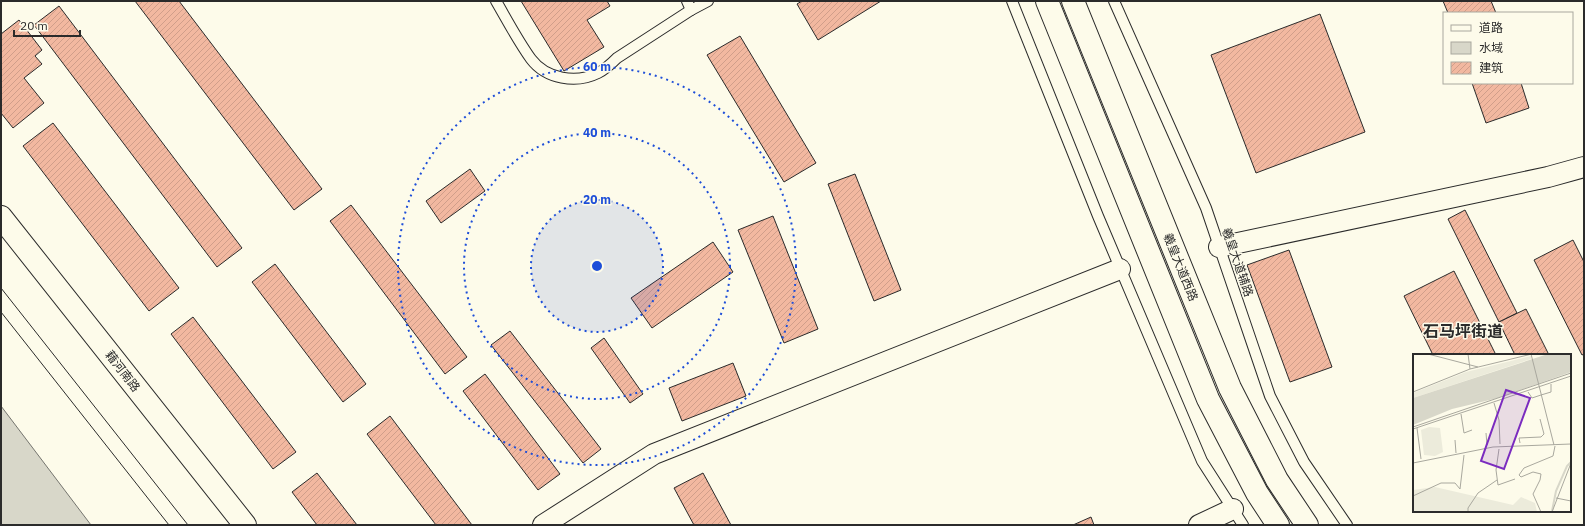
<svg xmlns="http://www.w3.org/2000/svg" width="1585" height="526" viewBox="0 0 1585 526" font-family="'IBM Plex Sans','Noto Sans SC',sans-serif">
<style>
.water{fill:#d8d7c9;stroke:#74746e}
.building{fill:url(#building-hatch);stroke:#2b2b2b}
.lines{fill:none;stroke-linecap:round;stroke-linejoin:round}
.service-casing{stroke:#2b2b2b;stroke-width:12}
.minor-casing{stroke:#2b2b2b;stroke-width:22}
.secondary-casing{stroke:#2b2b2b;stroke-width:24}
.primary-casing{stroke:#2b2b2b;stroke-width:24}
.service{stroke:#fdfbea;stroke-width:10}
.minor{stroke:#fdfbea;stroke-width:20}
.secondary{stroke:#fdfbea;stroke-width:22}
.primary{stroke:#fdfbea;stroke-width:22}
.tram{stroke:#2b2b2b;stroke-width:1}
.ring{fill:none;stroke:#1d4ed8;stroke-width:2;stroke-dasharray:2 4}
.labels{text-anchor:middle;dominant-baseline:central;stroke-width:3;stroke-linejoin:round;paint-order:stroke}
.street-label{font-size:12px;fill:#2b2b2b;stroke:#fdfbea}
.district-label{font-size:16px;font-weight:bold;fill:#2b2b2b;stroke:#fdfbea}
.inset-river{fill:none;stroke:#d8d7c9;stroke-width:2}
.inset-road{fill:none;stroke:#a9a89e;stroke-width:1}
.view{fill:#7b2cbf;fill-opacity:0.15;stroke:#7b2cbf;stroke-width:2}
.inset-edge{fill:none;stroke:#2b2b2b;stroke-width:2}
.centre{fill:#1d4ed8;stroke:#fdfbea;stroke-width:2}
.ring-label{font-size:12px;text-anchor:middle;font-weight:bold;fill:#1d4ed8;stroke:#fdfbea;stroke-width:3;stroke-linejoin:round;paint-order:stroke}
</style>
<defs>
<pattern id="building-hatch" width="6" height="6" patternUnits="userSpaceOnUse"><rect width="6" height="6" fill="#f2b8a0"/><path d="M-1 1l2-2M0 6l6-6M5 7l2-2" fill="none" stroke="#d09e8a"/></pattern>
</defs>
<rect width="100%" height="100%" fill="#fdfbea"/>
<polygon class="water" points="1,406 91,525 1,525"/>
<g class="building">
<polygon points="135,1 179,1 322,189 294,210"/>
<polygon points="521,1 607,1 610,6 587,20 604,47 564,71"/>
<polygon points="802,1 881,1 818,40 797,4"/>
<polygon points="1443,1 1491,1 1496,13 1448,13"/>
<polygon points="59,6 242,248 217,267 34,25"/>
<polygon points="1320,14 1365,132 1256,173 1211,55"/>
<polygon points="19,20 42,50 35,56 42,64 24,78 44,103 13,128 1,113 1,34"/>
<polygon points="740,36 816,163 784,182 707,55"/>
<polygon points="1472,83 1521,83 1529,108 1486,123"/>
<polygon points="53,123 179,288 149,311 23,146"/>
<polygon points="470,169 485,191 441,223 426,201"/>
<polygon points="855,174 901,290 874,301 828,184"/>
<polygon points="351,205 467,357 445,374 330,221"/>
<polygon points="1465,210 1517,313 1499,322 1448,219"/>
<polygon points="773,216 818,329 784,343 738,230"/>
<polygon points="1573,240 1584,262 1584,354 1582,355 1534,260"/>
<polygon points="713,242 733,272 652,328 631,298"/>
<polygon points="1289,250 1332,367 1290,382 1247,265"/>
<polygon points="275,264 366,384 343,402 252,282"/>
<polygon points="1454,271 1496,355 1433,355 1404,296"/>
<polygon points="1526,309 1549,355 1515,355 1499,322"/>
<polygon points="193,317 296,452 273,469 171,334"/>
<polygon points="510,331 601,449 583,463 491,345"/>
<polygon points="604,338 643,394 630,403 591,348"/>
<polygon points="733,363 746,396 682,421 669,388"/>
<polygon points="485,374 560,474 538,490 463,391"/>
<polygon points="390,416 472,525 436,525 367,434"/>
<polygon points="317,473 357,525 317,525 292,492"/>
<polygon points="703,473 731,525 694,525 674,488"/>
<polygon points="1091,517 1094,525 1073,525"/>
</g>
<g class="lines">
<defs>
<g id="service">
<path d="M496,1C507,20 518,41 531,59C546,79 576,84 598,73C606,69 611,64 617,58L691,10"/>
<polyline points="687,1 691,10 708,1"/>
<polyline points="1012,1 1098,216 1202,461 1243,525"/>
<polyline points="1114,1 1206,208 1270,396 1304,462 1347,525"/>
</g>
<g id="minor">
<polyline points="1219,247 1548,177 1584,167"/>
<polyline points="543,525 654,454 1120,269"/>
<polyline points="1199,525 1233,509"/>
</g>
<polyline id="secondary" points="1,217 245,525"/>
<g id="primary">
<polyline points="1047,1 1208,399 1257,493 1278,525"/>
<polyline points="1073,1 1230,388 1277,480 1307,525"/>
</g>
</defs>
<use href="#service" class="service-casing"/>
<use href="#minor" class="minor-casing"/>
<use href="#secondary" class="secondary-casing"/>
<use href="#primary" class="primary-casing"/>
<use href="#service" class="service"/>
<use href="#minor" class="minor"/>
<use href="#secondary" class="secondary"/>
<use href="#primary" class="primary"/>
<g class="tram">
<polyline points="1,288 188,525"/>
<polyline points="1,312 169,525"/>
</g>
</g>
<circle cx="597" cy="266" r="66" fill="#1d4ed8" fill-opacity=".12"/>
<g class="ring">
<circle cx="597" cy="266" r="66"/>
<circle cx="597" cy="266" r="133"/>
<circle cx="597" cy="266" r="199"/>
</g>
<g class="labels">
<g class="street-label">
<text transform="translate(1238 262) rotate(71)">羲皇大道辅路</text>
<text transform="translate(1181 267) rotate(68)">羲皇大道西路</text>
<text transform="translate(123 371) rotate(52)">藉河南路</text>
</g>
<g class="district-label">
<text x="1463" y="331">石马坪街道</text>
</g>
</g>
<g transform="translate(1413 354)">
<rect width="158" height="158" fill="#fdfbea"/>
<path d="M22,133L100,151L108,143L122,149L124,158H0V136Z" fill="#ecebdb"/>
<path d="M118,2V5L0,44V39L53,18Z" fill="#ecebdb"/>
<path d="M16,73L27,74L30,98L22,102L11,101L8,76Z" fill="#ecebdb"/>
<path d="M135,0H158V18L85,44L39,55L0,71V44Z" fill="#d8d7c9"/>
<path class="inset-river" d="M139,157L143,137L154,112L158,108"/>
<path class="inset-road" d="M15,0L65,13M55,0L57,15M118,0L141,91M0,38L57,15L119,0M115,38L119,44L128,41L138,38V30M81,49L86,66L87,90M48,60L51,79L59,76M0,73L158,19M4,74L8,105M0,75L158,22M73,79L74,91M42,86L43,99M107,89L106,84L128,83L131,80L127,65M86,95L83,116L85,131L102,125M0,109L80,93L158,90M0,142L28,129H42L47,135L51,101M143,144L158,147M55,158V154L65,139L84,126M128,158L120,140L127,126L128,120L120,118L108,123L106,121L111,114L140,102L142,92M139,158L158,109"/>
<path class="view" d="M93,36L117,44L91,115L68,107Z"/>
<rect width="158" height="158" class="inset-edge"/>
</g>
<circle cx="597" cy="266" r="6" class="centre"/>
<g class="ring-label">
<text x="597" y="71">60 m</text>
<text x="597" y="137">40 m</text>
<text x="597" y="204">20 m</text>
</g>
<rect width="1585" height="526" fill="none" stroke="#2b2b2b" stroke-width="4"/>
<rect x="1443" y="12" width="130" height="72" fill="#fdfbea" stroke="#a9a89e"/>
<rect x="1451" y="25" width="20" height="6" fill="#fdfbea" stroke="#a9a89e"/>
<text x="1479" y="32" font-size="12" fill="#2b2b2b">道路</text>
<rect x="1451" y="42" width="20" height="12" fill="#d8d7c9" stroke="#a9a89e"/>
<text x="1479" y="52" font-size="12" fill="#2b2b2b">水域</text>
<rect x="1451" y="62" width="20" height="12" fill="url(#building-hatch)" stroke="#a9a89e"/>
<text x="1479" y="72" font-size="12" fill="#2b2b2b">建筑</text>
<path d="M14 30v6h66v-6" fill="none" stroke="#2b2b2b" stroke-width="2"/>
<text x="20" y="30" font-size="12" fill="#2b2b2b" stroke="#fdfbea" stroke-width="3" paint-order="stroke">20 m</text>
</svg>
